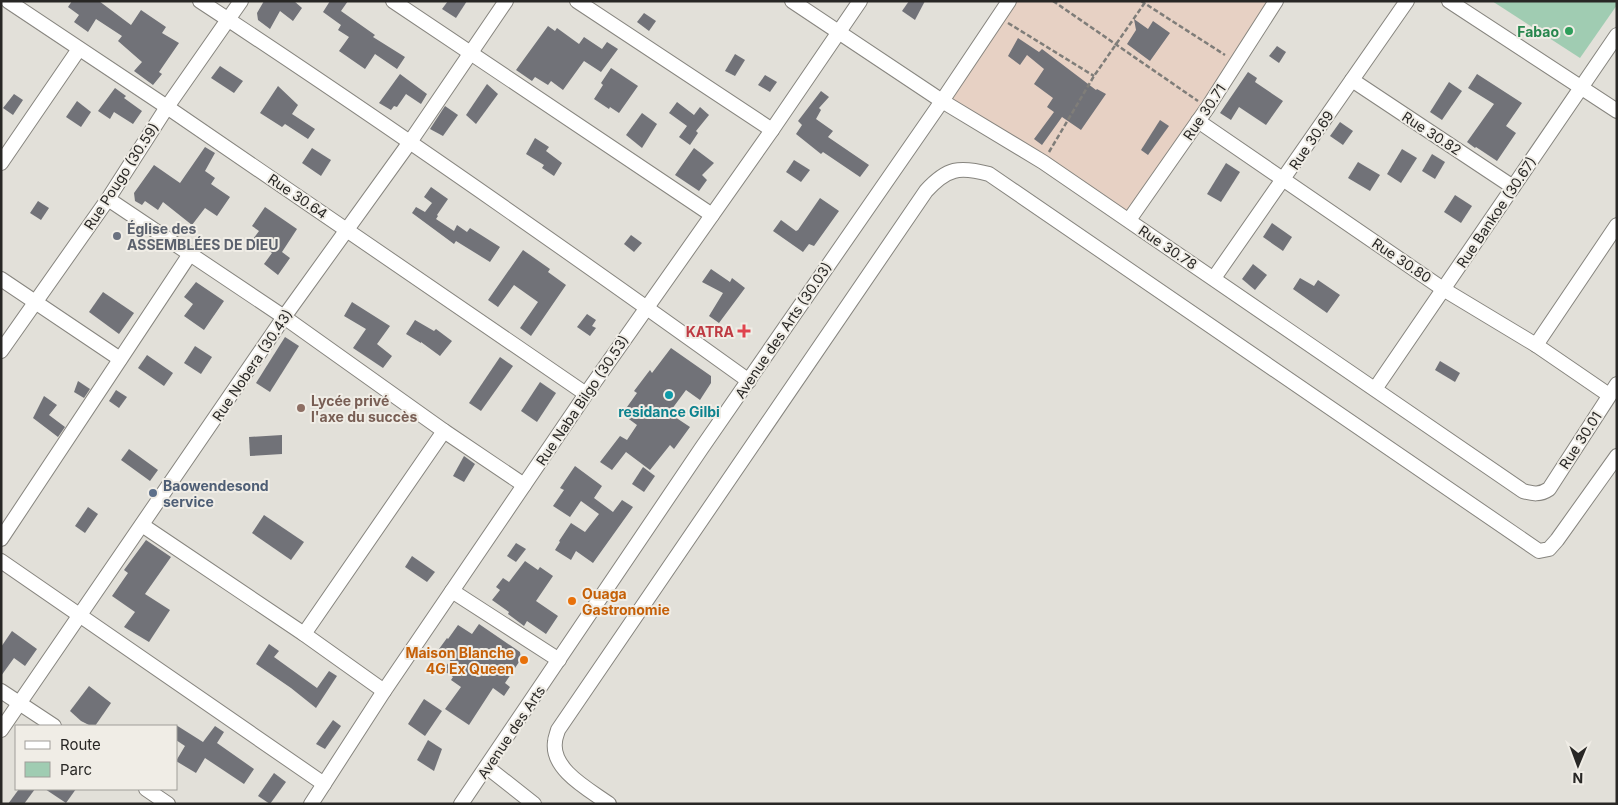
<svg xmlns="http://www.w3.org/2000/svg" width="1618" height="805" viewBox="0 0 1618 805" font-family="Inter,sans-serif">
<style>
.commercial{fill:#e7d1c4}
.green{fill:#a0ccb2}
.building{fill:#717278}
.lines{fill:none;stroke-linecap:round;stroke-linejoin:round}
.minor-casing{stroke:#87857f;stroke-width:16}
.path{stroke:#7f7d79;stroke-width:2.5;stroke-dasharray:5 2.5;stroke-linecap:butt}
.minor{stroke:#fff;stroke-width:14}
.leisure-dot{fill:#2e9e5b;stroke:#f0ede6;stroke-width:2}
.worship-dot{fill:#6b7280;stroke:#f0ede6;stroke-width:2}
.health-dot{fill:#e0444e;stroke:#f0ede6;stroke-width:2}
.culture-dot{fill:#0f9aa8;stroke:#f0ede6;stroke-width:2}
.education-dot{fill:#8d6e63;stroke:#f0ede6;stroke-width:2}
.service-dot{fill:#5c6f8a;stroke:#f0ede6;stroke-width:2}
.food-dot{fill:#e8710a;stroke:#f0ede6;stroke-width:2}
.labels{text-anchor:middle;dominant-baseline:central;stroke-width:4;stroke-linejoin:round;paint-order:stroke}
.leisure-label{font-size:14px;font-weight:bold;fill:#27864d;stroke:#f0ede6;text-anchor:end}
.street-label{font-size:14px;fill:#282725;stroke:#f0ede6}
.worship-label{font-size:14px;font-weight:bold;fill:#5b616d;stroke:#f0ede6;text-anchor:start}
.health-label{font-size:14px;font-weight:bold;fill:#be3a42;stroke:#f0ede6;text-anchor:end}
.education-label{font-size:14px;font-weight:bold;fill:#785e54;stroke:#f0ede6;text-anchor:start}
.culture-label{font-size:14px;font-weight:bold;fill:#0d838f;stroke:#f0ede6}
.service-label{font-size:14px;font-weight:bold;fill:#4e5e75;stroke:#f0ede6;text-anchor:start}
.food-label{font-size:14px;font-weight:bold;fill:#c56008;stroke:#f0ede6;text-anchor:start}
</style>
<rect width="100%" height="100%" fill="#e2e0d9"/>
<polygon class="commercial" points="1009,1 1276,1 1129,220 942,101"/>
<polygon class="green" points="1492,1 1617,1 1617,5 1580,58"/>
<g class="building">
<polygon points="72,1 99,1 131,25 141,10 166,27 162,33 179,43 159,72 162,74 153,85 134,71 142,62 118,41 122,36 96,19 88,32 74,22 79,15 68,7"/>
<polygon points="264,1 294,1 302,8 293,21 280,11 270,29 258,20 257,13"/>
<polygon points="330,1 348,1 341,11 375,35 373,37 405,57 397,69 375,54 365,69 339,51 349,37 338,30 341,25 323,12"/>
<polygon points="448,1 467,1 456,18 442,9"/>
<polygon points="909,1 925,1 915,20 902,11"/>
<polygon points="644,13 656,21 649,31 637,22"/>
<polygon points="1134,19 1148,29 1153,21 1170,33 1150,61 1127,44 1136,30"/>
<polygon points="548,26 555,31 557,28 579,44 584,37 602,49 607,42 618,49 601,72 584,61 563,90 551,81 548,85 535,77 532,81 516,70"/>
<polygon points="1018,38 1039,52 1042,49 1096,90 1097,89 1106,94 1081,130 1062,117 1042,145 1034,139 1054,112 1047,107 1053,98 1034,84 1044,69 1027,55 1020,65 1008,56"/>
<polygon points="1277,46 1286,52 1279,63 1269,56"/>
<polygon points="735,54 745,60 735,76 725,71"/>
<polygon points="220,66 243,81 234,93 211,78"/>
<polygon points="611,68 638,86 619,113 610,107 609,109 594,99 603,85 601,83"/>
<polygon points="1248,72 1257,78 1255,82 1283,101 1266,125 1239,107 1231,120 1220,113"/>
<polygon points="400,74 427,94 421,104 406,94 397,107 394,106 391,110 379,103"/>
<polygon points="1477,74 1522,103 1506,126 1516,133 1497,161 1476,147 1475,148 1467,142 1494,104 1468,88"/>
<polygon points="765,75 777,82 770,92 758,85"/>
<polygon points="1449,82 1462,91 1442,120 1430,112"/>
<polygon points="487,84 498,94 476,124 466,115"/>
<polygon points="278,86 298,105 292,114 315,129 308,139 285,124 282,127 260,113"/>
<polygon points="115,88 126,96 124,98 142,111 133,124 114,112 110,119 98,111"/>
<polygon points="821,91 829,97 819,108 821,110 816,119 833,131 828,137 869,165 860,177 823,152 821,154 796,134 802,125 798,121"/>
<polygon points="14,94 23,100 13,115 3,108"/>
<polygon points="77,101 91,112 81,127 66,117"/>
<polygon points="677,102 694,115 700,107 709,115 696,131 698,133 690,145 679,137 687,126 669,113"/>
<polygon points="445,106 458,115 443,136 430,129"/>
<polygon points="642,113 657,124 642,148 626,135"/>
<polygon points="1160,120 1169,126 1148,155 1141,150"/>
<polygon points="1340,122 1353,131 1343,145 1330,136"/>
<polygon points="535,138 549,147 546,151 562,163 554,176 542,168 544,165 526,154"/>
<polygon points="205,147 215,153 205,171 215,178 211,184 230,197 217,216 205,208 192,225 163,202 158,210 145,201 142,205 135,201 134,193 154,165 180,183"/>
<polygon points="312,148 331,160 321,176 302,163"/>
<polygon points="694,148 714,163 702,175 707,180 699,191 675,175"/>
<polygon points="1402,149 1417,158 1401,183 1387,174"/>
<polygon points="1432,154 1445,162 1435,179 1422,171"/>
<polygon points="794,160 810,170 801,182 786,172"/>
<polygon points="1358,162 1380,175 1370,191 1348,178"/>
<polygon points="1226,163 1240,172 1221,202 1207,194"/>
<polygon points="431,187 448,199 437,215 438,216 436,219 454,231 457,225 467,232 470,228 500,247 490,262 456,241 454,244 412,213 416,207 425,212 432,203 424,197"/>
<polygon points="1455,195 1472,206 1461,223 1444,212"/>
<polygon points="820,198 839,211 814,246 809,244 803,252 773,231 781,220 796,231 798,230"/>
<polygon points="38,201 49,208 41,220 30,213"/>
<polygon points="265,207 297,229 282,252 290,258 278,275 264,264 272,253 253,239 259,231 252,226"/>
<polygon points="1272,223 1292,237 1283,251 1263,237"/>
<polygon points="631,235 642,243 634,252 624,244"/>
<polygon points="523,250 550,269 548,272 566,285 531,336 520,328 538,302 514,285 498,307 488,300"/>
<polygon points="1253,264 1267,275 1255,290 1242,279"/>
<polygon points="711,269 730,282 732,278 745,288 719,323 709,316 723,293 702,282"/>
<polygon points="1300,278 1314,286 1318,280 1340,295 1327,313 1293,289"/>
<polygon points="196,282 224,301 204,330 184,316 193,304 184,297"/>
<polygon points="103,292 134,313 119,334 89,312"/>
<polygon points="352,302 390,326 377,344 392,356 383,368 353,348 366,329 344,316"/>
<polygon points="587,314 596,320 592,326 596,328 590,336 577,327"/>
<polygon points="415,320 434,331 436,329 452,341 440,356 421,342 421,343 406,334"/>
<polygon points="285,337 299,346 270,392 256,383"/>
<polygon points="195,346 212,357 201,374 184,363"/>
<polygon points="671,348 711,376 711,383 700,400 686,390 669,413 690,427 674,449 670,445 650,470 626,452 612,470 600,462 620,436 627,440 637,425 622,414 637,393 634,391 650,370 652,373"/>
<polygon points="147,355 173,373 164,386 138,368"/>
<polygon points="500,357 513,366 481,411 469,403"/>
<polygon points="1440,361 1460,373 1455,382 1435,370"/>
<polygon points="78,381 90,389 84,398 74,392"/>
<polygon points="540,382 556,393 537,422 521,411"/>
<polygon points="116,390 127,397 119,408 109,401"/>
<polygon points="44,396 57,405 49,415 65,427 58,437 33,418"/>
<polygon points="282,435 282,454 250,456 249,437"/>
<polygon points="129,449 158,470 150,481 121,460"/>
<polygon points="464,456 475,464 464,482 453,476"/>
<polygon points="575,466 602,486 594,498 613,512 622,500 633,507 593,563 576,551 571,560 555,550 560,542 559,541 571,523 585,532 599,514 581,501 570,517 553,506 564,490 560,488"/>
<polygon points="643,467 655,476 644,492 632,484"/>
<polygon points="88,507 98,514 85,533 75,526"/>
<polygon points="264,515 304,542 291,560 252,533"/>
<polygon points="146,540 171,557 145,594 170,610 149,642 124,627 135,612 112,596 128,573 124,570"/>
<polygon points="516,543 526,549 516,562 507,556"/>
<polygon points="412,556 435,572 427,582 405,567"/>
<polygon points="525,561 538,570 540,567 553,576 536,601 558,616 546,634 527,621 524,626 508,614 509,612 492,600 500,590 496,587 503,578 509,582"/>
<polygon points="479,624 520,652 521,659 505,683 510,687 504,696 493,688 469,725 445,709 461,687 451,680 453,677 443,670 452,658 439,649 447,638 448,639 458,625 472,634"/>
<polygon points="12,631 37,649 25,666 14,658 1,676 1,647"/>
<polygon points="269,644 279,651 274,657 317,688 329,671 337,676 316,708 291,688 256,664"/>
<polygon points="89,686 111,703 95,726 91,726 81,721 70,711"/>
<polygon points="424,699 442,711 425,736 408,724"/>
<polygon points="333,720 341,726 325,749 316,744"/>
<polygon points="176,725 203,742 215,726 224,732 217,743 254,769 244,784 205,758 196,773 176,761 185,746 176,740"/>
<polygon points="428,740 442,749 434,771 417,760"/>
<polygon points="274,773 286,782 270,804 258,796"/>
<polygon points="19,789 35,789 24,804 8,804"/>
<polygon points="45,789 76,789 66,803"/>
</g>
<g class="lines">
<defs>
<g id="minor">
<polyline points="8,1 167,107 586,394"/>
<path d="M200,1C386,123 568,251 749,381"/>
<polyline points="393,1 712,215"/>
<polyline points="577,1 772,130"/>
<path d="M792,1L942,101L1043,162L1523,491C1533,494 1540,495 1549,489L1617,384"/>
<polyline points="1449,1 1617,111"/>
<polyline points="1352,80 1513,187"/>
<polyline points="1198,121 1443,289 1536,345 1609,395"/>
<polyline points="1,163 79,49"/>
<polyline points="108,199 284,317 444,431 524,485"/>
<polyline points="1129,220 1208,107 1276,1"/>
<polyline points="1214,278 1407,1"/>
<polyline points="1,279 120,359"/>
<polyline points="1536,345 1617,225"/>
<polyline points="1,351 108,199 167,107 241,1"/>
<polyline points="1375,389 1617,35"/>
<polyline points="142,525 304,634 384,691"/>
<polyline points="1,539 190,254"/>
<polyline points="1,561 324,784"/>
<polyline points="452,591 559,660"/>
<polyline points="304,634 444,431"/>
<polyline points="1,691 54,726"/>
<polyline points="1,730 284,317 410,142 506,1"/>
<polyline points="487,767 534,804"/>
<polyline points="146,789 168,804"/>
<polyline points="311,804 384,691 586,394 772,130 860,1"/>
<polyline points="461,804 701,449 942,101 1009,1"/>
<path d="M609,804C590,790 551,770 555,742C555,738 557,734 558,730L926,191C947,168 959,166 989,174L1539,551L1549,549L1557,540L1617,456"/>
</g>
</defs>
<use href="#minor" class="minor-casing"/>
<g class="path">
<polyline points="1053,1 1198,101"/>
<polyline points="1141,1 1225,55"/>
<polyline points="1008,23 1094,76"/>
<polyline points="1049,152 1094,76 1146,1"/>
</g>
<use href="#minor" class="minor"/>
</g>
<circle class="leisure-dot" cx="1569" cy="31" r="5"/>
<circle class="worship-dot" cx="117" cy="236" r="5"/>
<path class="health-dot" d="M741.5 323.5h5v5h5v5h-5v5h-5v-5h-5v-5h5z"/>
<circle class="culture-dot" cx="669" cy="395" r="5"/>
<circle class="education-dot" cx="301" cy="408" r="5"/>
<circle class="service-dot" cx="153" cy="493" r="5"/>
<g class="food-dot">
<circle cx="572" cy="601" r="5"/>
<circle cx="524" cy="660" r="5"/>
</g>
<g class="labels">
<g class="leisure-label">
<text x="1559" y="31">Fabao</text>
</g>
<g class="street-label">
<text transform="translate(1204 112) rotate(-56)">Rue 30.71</text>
<text transform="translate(1432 133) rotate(33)">Rue 30.82</text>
<text transform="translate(1311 140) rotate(-56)">Rue 30.69</text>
<text transform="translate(121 176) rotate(-57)">Rue Pougo (30.59)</text>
<text transform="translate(298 196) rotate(34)">Rue 30.64</text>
<text transform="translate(1496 212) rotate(-56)">Rue Bankoe (30.67)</text>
<text transform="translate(1168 247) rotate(34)">Rue 30.78</text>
<text transform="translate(1402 260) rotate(34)">Rue 30.80</text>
<text transform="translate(783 330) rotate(-56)">Avenue des Arts (30.03)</text>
<text transform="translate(252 365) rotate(-56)">Rue Nobera (30.43)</text>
<text transform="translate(582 400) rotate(-56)">Rue Naba Bilgo (30.53)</text>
<text transform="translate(1580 440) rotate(-57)">Rue 30.01</text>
<text transform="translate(511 732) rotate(-56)">Avenue des Arts</text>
</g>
<g class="worship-label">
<text x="127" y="228">Église des<tspan x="127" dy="16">ASSEMBLÉES DE DIEU</tspan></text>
</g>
<g class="health-label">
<text x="734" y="331">KATRA</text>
</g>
<g class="education-label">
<text x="311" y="400">Lycée privé<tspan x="311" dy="16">l'axe du succès</tspan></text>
</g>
<g class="culture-label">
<text x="669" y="411">residance Gilbi</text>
</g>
<g class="service-label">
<text x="163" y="485">Baowendesond<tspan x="163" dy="16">service</tspan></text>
</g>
<g class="food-label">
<text x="582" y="593">Ouaga<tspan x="582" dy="16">Gastronomie</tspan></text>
<text x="514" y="652" text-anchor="end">Maison Blanche<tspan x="514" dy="16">4G Ex Queen</tspan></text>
</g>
</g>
<rect width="1618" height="805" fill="none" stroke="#282725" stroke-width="5"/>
<rect x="15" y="725" width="162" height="65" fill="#f0ede6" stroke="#a09e99"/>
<rect x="25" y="741" width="25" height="8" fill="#ffffff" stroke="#a09e99"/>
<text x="60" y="750" font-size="15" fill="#282725">Route</text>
<rect x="25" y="762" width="25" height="15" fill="#a0ccb2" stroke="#a09e99"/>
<text x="60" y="775" font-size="15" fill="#282725">Parc</text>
<g transform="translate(1578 765) rotate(181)" stroke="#f0ede6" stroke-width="4" paint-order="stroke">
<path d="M0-4L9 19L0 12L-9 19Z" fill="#282725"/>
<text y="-8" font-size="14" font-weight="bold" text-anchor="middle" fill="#282725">N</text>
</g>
</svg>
